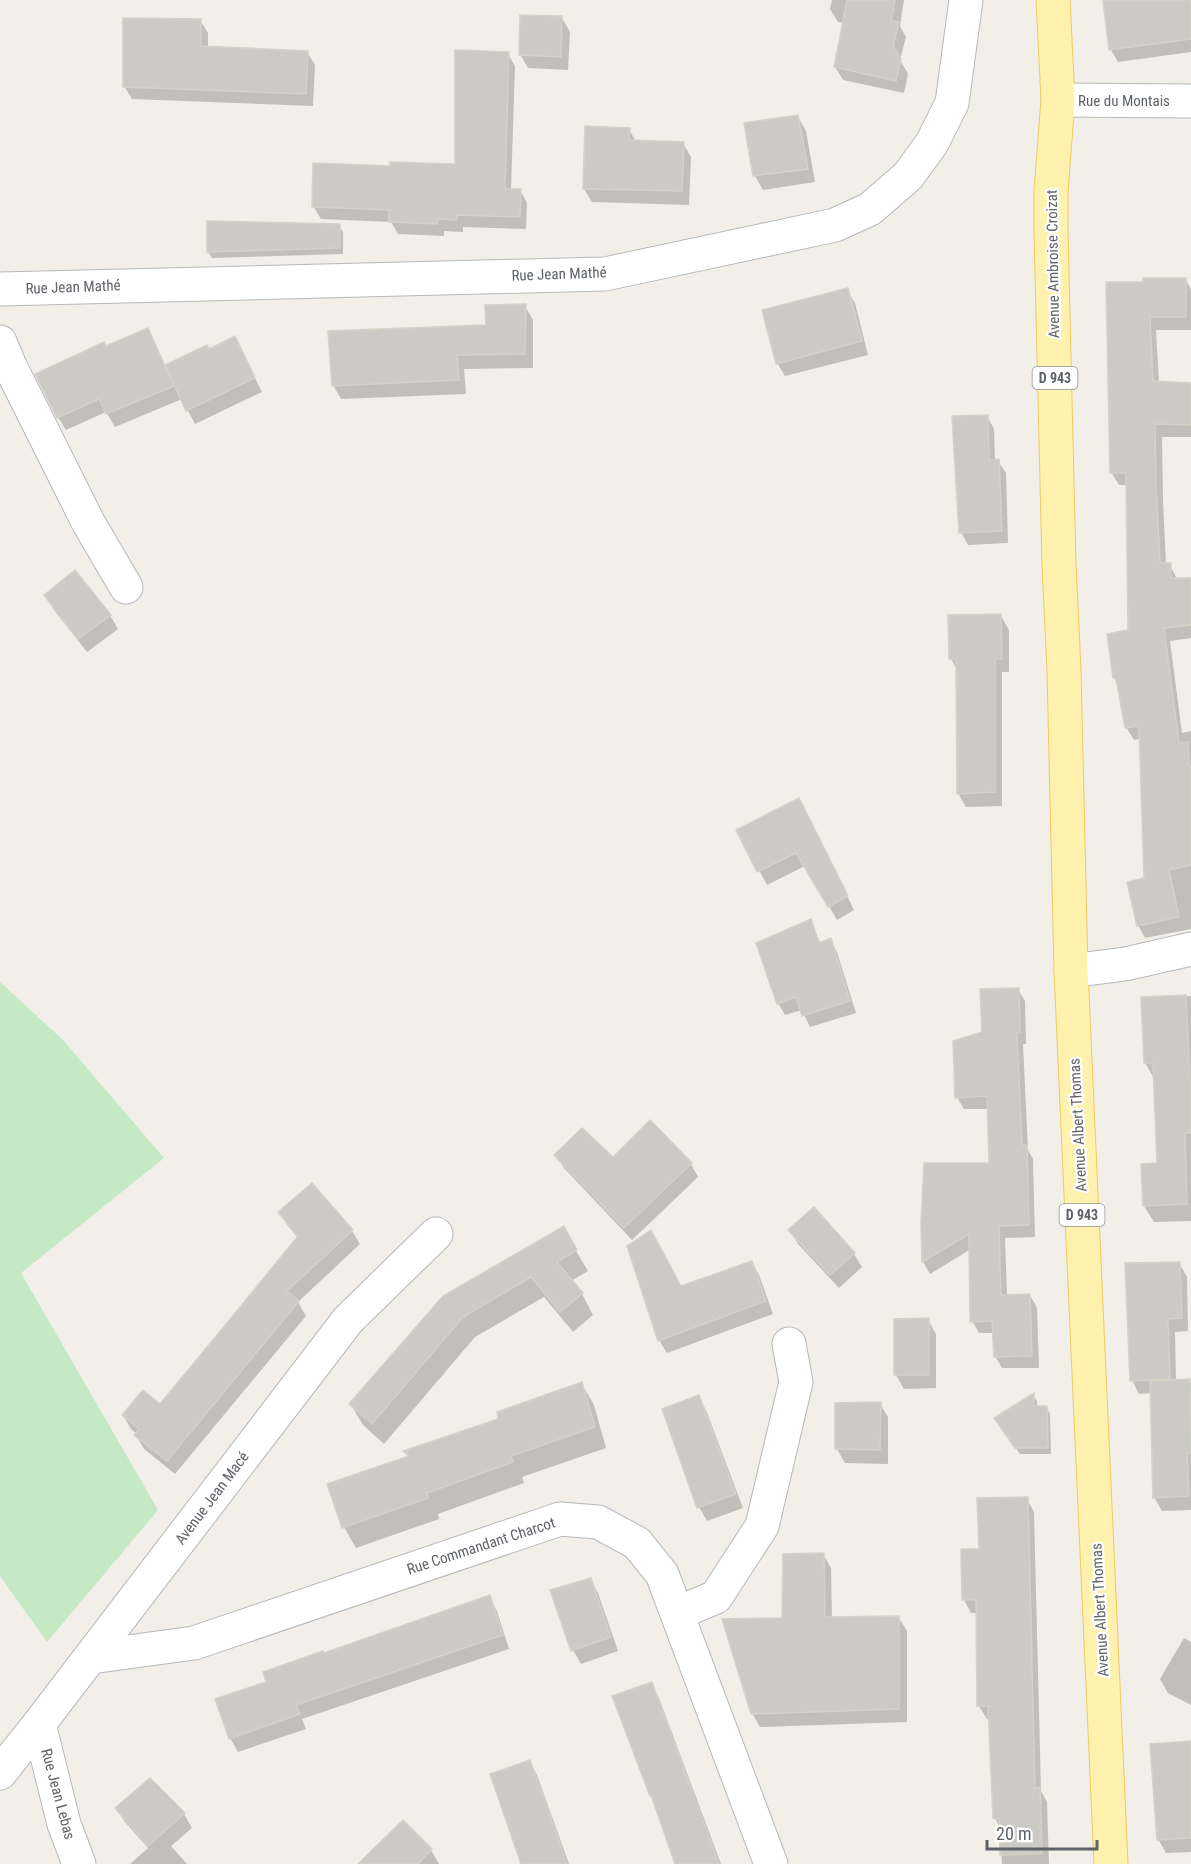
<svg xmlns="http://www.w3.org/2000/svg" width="1191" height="1864" viewBox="0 0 1191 1864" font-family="'Roboto Condensed',sans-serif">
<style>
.green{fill:#c5e8c5}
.shadow{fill:#0003}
.building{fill:#cccac5;stroke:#d6d1c6;stroke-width:1.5}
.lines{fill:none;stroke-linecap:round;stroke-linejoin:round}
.minor-casing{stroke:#b5b8bc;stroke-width:35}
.major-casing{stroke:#f2c960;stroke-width:35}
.minor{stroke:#fff;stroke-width:33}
.major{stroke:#fff2af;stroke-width:33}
.labels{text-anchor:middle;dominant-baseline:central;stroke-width:4.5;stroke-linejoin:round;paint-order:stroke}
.shield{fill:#fff;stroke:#8f9295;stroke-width:1.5}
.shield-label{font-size:14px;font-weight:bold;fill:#5f6368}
.street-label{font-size:15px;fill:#5f6368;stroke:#fff}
</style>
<rect width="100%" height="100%" fill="#f1efe8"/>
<polygon class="green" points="0,982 63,1040 164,1158 21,1273 158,1510 47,1642 0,1576"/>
<g class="shadow">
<polygon points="832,0 904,0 900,26 906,37 900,60 908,74 904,93 843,80 835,67 844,23 838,22 830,9"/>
<polygon points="1105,0 1191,0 1191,52 1118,62 1111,50"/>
<polygon points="562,18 570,32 568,70 528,68 520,54"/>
<polygon points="200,20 208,33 208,48 307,52 315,65 313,106 132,99 124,86"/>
<polygon points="508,54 515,66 511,190 520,190 527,203 526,229 463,227 463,232 444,231 444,236 398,234 391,222 321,219 313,206 392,168 456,166"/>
<polygon points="798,117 806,131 815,182 763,190 755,176"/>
<polygon points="629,129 636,142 683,143 691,157 689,205 592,202 584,189"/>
<polygon points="339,226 343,232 343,254 212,258 208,252"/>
<polygon points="1185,279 1191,289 1191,330 1156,330 1159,383 1191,384 1191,437 1162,437 1163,499 1166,565 1170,565 1177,579 1191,579 1191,638 1170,641 1182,733 1191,731 1191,929 1145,938 1138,925 1146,879 1141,739 1134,740 1126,727 1120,687 1114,678 1129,632 1127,485 1119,485 1111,472 1144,284"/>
<polygon points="847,290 855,303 868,355 785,376 777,363"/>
<polygon points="525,306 533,320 533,368 464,369 466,394 341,399 333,385 487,326"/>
<polygon points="235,338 262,392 195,424 182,399 115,427 106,412 66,430 58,417 106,348 165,366 207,347 209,351"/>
<polygon points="987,416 994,429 995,461 998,461 1006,473 1008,543 968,545 961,532"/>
<polygon points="46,596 110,615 118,629 87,652 54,610"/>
<polygon points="1001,616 1009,630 1009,672 1002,672 1002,806 966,807 958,793 958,672 951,659"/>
<polygon points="807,814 854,910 837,920 805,866 767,885 738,831"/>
<polygon points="810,921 821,944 830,940 837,952 856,1013 810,1027 802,1010 785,1015 778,1003"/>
<polygon points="1018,989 1025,1001 1026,1044 1023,1044 1028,1150 1033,1159 1035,1237 1005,1238 1007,1296 1030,1295 1037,1308 1039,1368 1002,1368 995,1356 994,1333 979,1333 972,1321 971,1249 930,1274 923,1262 923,1223 990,1164 989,1109 964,1109 957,1097 984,1033"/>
<polygon points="1191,996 1191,1221 1154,1222 1144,1206 1158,1164 1155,1080 1145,1063 1142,998"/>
<polygon points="556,1156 691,1164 698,1177 632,1240 564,1168"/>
<polygon points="280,1213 352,1231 360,1244 298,1302 306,1316 175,1474 144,1449 136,1435 137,1434 131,1429 123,1415 161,1406 298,1238 288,1226"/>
<polygon points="563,1229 588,1271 571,1281 582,1294 593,1315 573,1332 544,1297 475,1337 384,1444 363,1425 351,1405"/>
<polygon points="790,1230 854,1254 862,1267 839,1288 798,1244"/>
<polygon points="752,1263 759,1275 773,1314 667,1353 659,1340"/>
<polygon points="1179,1263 1187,1277 1188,1331 1175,1332 1176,1381 1189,1381 1191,1384 1191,1510 1162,1511 1154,1497 1152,1393 1139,1394 1132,1380"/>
<polygon points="928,1320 936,1334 936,1388 904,1389 896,1375"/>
<polygon points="582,1384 594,1405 606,1448 522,1477 524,1483 438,1514 439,1519 356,1548 344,1527 409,1458 405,1452 500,1420"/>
<polygon points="1033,1395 1037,1401 1037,1407 1046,1407 1050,1414 1051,1454 1020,1454 1000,1425"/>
<polygon points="698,1396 706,1410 743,1508 707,1521 699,1507"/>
<polygon points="880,1404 888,1417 888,1464 845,1463 837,1449"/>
<polygon points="1027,1499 1034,1512 1041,1791 1047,1802 1049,1864 1002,1864 1000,1828 995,1818 990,1719 987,1719 979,1706 977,1613 971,1613 964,1600 981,1550"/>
<polygon points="823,1554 831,1568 832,1619 899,1618 907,1631 907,1722 760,1727 752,1713 784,1620"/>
<polygon points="590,1580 598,1593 618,1651 581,1664 573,1650"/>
<polygon points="489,1597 497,1611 509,1649 302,1719 306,1729 238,1752 230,1738 268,1682 324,1655"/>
<polygon points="1184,1638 1191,1642 1191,1705 1168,1693 1160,1679"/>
<polygon points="651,1684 659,1698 721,1864 676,1864 651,1795"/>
<polygon points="1191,1742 1191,1852 1166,1853 1158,1839"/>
<polygon points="529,1762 537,1775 569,1864 522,1864"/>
<polygon points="117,1809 184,1814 192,1828 171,1846 187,1864 130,1864 148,1848 125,1822"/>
<polygon points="431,1850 439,1864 360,1864"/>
</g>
<g class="building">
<polygon points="847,0 895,0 891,21 899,22 893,46 901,59 896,81 834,67"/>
<polygon points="1103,0 1191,0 1191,39 1109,50"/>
<polygon points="520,15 562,16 561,57 519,55"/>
<polygon points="123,18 201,19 201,46 308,51 306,94 123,87"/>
<polygon points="455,50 509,52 505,189 521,189 520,217 457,215 457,220 438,219 437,224 389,222 389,210 312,207 313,163 390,166 390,162 455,164"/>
<polygon points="798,115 808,169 753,176 744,123"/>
<polygon points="585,126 630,128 629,140 684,142 682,191 583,189"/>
<polygon points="207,221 340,224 340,248 207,252"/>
<polygon points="1143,278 1186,278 1186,317 1150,317 1153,381 1191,383 1191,425 1155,424 1156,485 1160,563 1171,563 1171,578 1191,578 1191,625 1164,628 1179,743 1188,742 1189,766 1191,766 1191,865 1169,870 1179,917 1137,926 1127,882 1144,878 1139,726 1125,728 1116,678 1113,678 1107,634 1128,630 1126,473 1110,473 1106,282 1143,282"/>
<polygon points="848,288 862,341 776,364 762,310"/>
<polygon points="526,304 525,354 457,355 459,380 332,386 328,331 486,325 485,305"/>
<polygon points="148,328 174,386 106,414 99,399 57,418 35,374 104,342 106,346"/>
<polygon points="235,336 255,378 186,411 165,365 207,345 209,349"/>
<polygon points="988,415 989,460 999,459 1002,531 959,533 952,416"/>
<polygon points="75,570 111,615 78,639 44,595"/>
<polygon points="1001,614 1002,659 995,659 995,792 957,794 956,659 949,659 948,615"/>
<polygon points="799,798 848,896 828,907 796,853 757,872 736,830"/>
<polygon points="811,919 819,943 831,938 850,1001 802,1016 796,997 777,1004 756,943"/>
<polygon points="1019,988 1020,1032 1017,1032 1022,1145 1027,1145 1029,1225 999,1226 1001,1295 1030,1294 1032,1356 994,1357 992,1321 970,1322 969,1234 922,1262 921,1223 924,1163 989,1163 987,1096 955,1098 953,1041 982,1032 980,989"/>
<polygon points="1186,995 1190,1084 1191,1084 1191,1133 1185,1133 1187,1204 1143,1206 1141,1164 1157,1163 1153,1063 1144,1063 1141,997"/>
<polygon points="650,1120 692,1163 624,1228 554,1155 582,1128 613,1157"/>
<polygon points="312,1183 353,1230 287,1291 299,1301 167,1461 134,1435 139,1429 122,1415 143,1390 160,1404 227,1323 298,1236 278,1212"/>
<polygon points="814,1207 855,1253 830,1275 788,1230"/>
<polygon points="564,1226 577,1250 557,1262 583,1293 560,1312 531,1277 463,1317 372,1424 349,1404 443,1296"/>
<polygon points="651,1230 681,1286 752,1261 766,1301 658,1341 627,1246"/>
<polygon points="1180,1262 1182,1318 1168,1319 1170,1379 1130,1381 1125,1263"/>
<polygon points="929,1318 929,1375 894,1375 894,1319"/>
<polygon points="1190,1379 1191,1453 1187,1453 1189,1496 1153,1498 1150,1381"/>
<polygon points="582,1382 595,1427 511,1456 513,1462 427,1493 428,1498 342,1528 327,1484 409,1456 403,1451 498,1419 497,1412"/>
<polygon points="1034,1393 1034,1406 1047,1406 1048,1448 1015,1448 994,1418"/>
<polygon points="699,1395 736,1494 697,1508 662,1409"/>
<polygon points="881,1402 880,1450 835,1449 835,1403"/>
<polygon points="1028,1497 1035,1788 1040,1787 1042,1854 1000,1855 999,1819 993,1818 988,1706 977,1706 976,1600 962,1600 961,1549 979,1549 977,1498"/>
<polygon points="824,1553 825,1617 899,1616 899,1709 751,1714 722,1619 782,1618 783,1554"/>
<polygon points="591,1578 611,1637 571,1651 550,1590"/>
<polygon points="490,1595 503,1635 296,1705 300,1714 229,1739 215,1699 266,1682 263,1672 323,1651 324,1653"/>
<polygon points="652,1682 670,1731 719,1864 675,1864 651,1795 650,1796 612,1696"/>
<polygon points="1191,1741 1191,1838 1157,1840 1150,1744"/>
<polygon points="530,1760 551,1818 567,1864 521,1864 490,1774"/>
<polygon points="150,1778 185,1813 148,1846 115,1808"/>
<polygon points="403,1820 432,1849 418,1864 358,1864"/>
</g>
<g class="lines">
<defs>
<g id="minor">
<polyline points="1058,100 1191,101"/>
<polyline points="0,289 605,274 835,225 870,209 908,176 932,143 952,103 966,0"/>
<polyline points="0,342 10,366 88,522 126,587"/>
<polyline points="1071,971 1125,964 1191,949"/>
<polyline points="678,1613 716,1597 762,1526 796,1382 789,1344"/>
<polyline points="91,1657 194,1643 560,1519 598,1522 637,1543 662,1574 771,1864"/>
<polyline points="39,1724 64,1824 79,1864"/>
<polyline points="0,1773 39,1724 348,1320 436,1234"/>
</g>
<polyline id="major" points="1053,0 1058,100 1051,191 1051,231 1059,565 1064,670 1071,971 1111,1864"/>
</defs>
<use href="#minor" class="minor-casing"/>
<use href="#major" class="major-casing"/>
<use href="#minor" class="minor"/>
<use href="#major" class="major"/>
</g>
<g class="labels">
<g class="shield">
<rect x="1032.5" y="367" width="45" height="22" rx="4.5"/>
<rect x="1059.5" y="1204" width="45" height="22" rx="4.5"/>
</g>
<g class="shield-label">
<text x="1055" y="378">D 943</text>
<text x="1082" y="1215">D 943</text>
</g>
<g class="street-label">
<text x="1124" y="101">Rue du Montais</text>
<text transform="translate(1053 264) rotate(-91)">Avenue Ambroise Croizat</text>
<text transform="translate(559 274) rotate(-2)">Rue Jean Mathé</text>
<text transform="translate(73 287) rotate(-2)">Rue Jean Mathé</text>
<text transform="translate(1078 1125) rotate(-93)">Avenue Albert Thomas</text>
<text transform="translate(212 1498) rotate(-53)">Avenue Jean Macé</text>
<text transform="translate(481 1546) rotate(-18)">Rue Commandant Charcot</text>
<text transform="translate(1100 1610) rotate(-93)">Avenue Albert Thomas</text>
<text transform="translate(58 1794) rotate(75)">Rue Jean Lebas</text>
</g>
</g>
<path d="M987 1840v9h110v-9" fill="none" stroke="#5f6368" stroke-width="3"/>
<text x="996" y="1840" font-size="18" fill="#5f6368" stroke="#ffffff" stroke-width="4.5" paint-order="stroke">20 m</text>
</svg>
